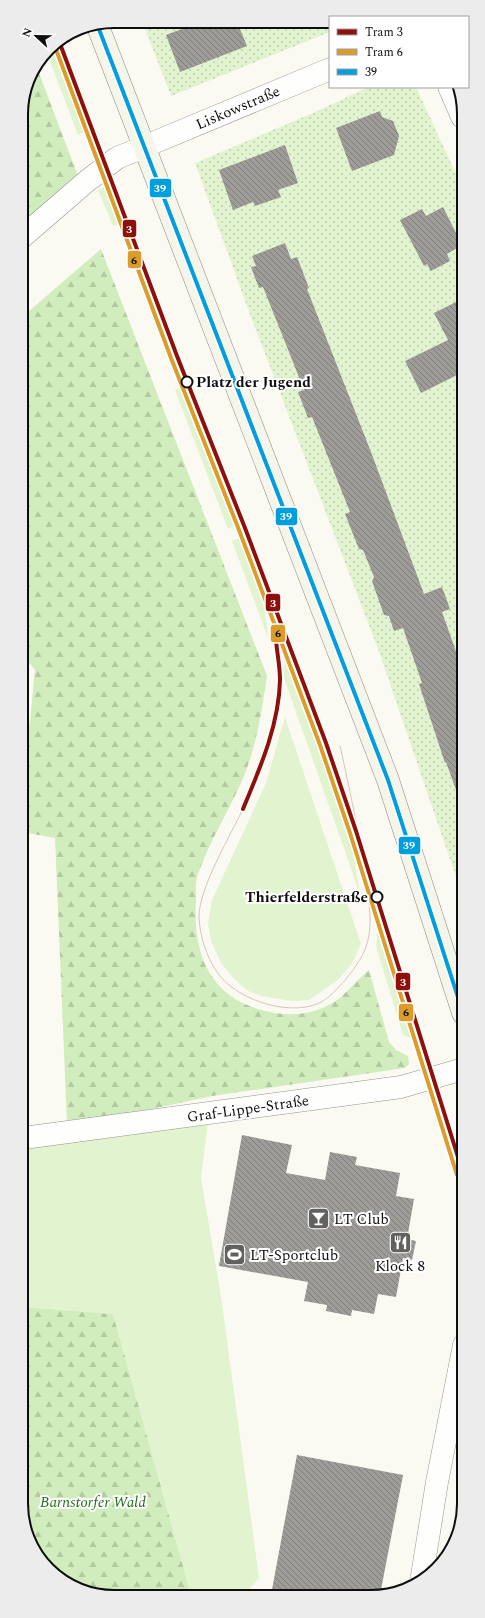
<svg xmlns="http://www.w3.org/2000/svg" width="485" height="1618" viewBox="0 0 485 1618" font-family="Spectral,serif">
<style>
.grass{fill:#e2f3d0}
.forest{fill:url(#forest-firs)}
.garden{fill:url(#garden-dots)}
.building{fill:url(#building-back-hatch)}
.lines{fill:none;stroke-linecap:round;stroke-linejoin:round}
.street-casing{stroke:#959491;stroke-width:23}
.secondary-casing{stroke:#8b8b87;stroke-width:23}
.street{stroke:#fefefd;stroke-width:22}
.secondary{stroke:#f5f5ea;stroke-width:22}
.tram{stroke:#d9c4c2;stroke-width:1}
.bus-1-casing{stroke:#fff;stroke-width:7}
.bus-1{stroke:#009edd;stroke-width:4}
.tram-1-casing{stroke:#fff;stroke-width:7}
.tram-2-casing{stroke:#fff;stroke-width:7}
.tram-1{stroke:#8d110a;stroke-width:4}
.tram-2{stroke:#db9c2b;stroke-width:4}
.stop-dot{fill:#fff;stroke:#0e0e0e;stroke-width:2}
.labels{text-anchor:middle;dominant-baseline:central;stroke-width:4;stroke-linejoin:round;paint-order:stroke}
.street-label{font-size:15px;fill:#0e0e0e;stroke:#fff}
.stop-label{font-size:15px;font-weight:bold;fill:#0e0e0e;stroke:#fff;text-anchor:start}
.poi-label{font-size:15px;fill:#0e0e0e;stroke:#fff;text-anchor:start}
.park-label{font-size:15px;font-style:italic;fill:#226c17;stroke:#fff}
.rim{fill:none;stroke:#0e0e0e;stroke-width:2}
.line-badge{stroke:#fff;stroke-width:1.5}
.badge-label{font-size:11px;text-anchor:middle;font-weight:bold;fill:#fff}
.pale-badge-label{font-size:11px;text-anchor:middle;font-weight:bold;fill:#111}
</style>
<defs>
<pattern id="forest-firs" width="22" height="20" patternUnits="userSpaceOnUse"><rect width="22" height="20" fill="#d1ecbd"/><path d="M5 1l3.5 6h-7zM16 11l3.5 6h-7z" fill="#b2c9a1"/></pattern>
<pattern id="garden-dots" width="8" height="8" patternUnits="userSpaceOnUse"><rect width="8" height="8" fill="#e2f3d0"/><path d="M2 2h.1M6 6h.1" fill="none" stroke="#c1cfb1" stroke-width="1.8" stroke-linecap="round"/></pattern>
<pattern id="building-back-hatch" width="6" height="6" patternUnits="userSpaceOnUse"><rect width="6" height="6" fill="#9e9c98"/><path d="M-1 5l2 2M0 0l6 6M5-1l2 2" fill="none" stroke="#7f7e7a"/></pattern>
</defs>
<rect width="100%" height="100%" fill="#fbfaf2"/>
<g class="grass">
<polygon points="52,45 85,132 78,135 46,51"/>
<polygon points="108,186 122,223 113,226 98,190"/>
<polygon points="183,387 236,525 228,529 175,390"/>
<path d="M240,538C252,571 267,603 268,638L232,541Z"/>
<polygon points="284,650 349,829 360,894 284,678"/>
<polygon points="285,717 361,944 353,962 339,979 309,1000 292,1001 261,996 248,991 235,980 221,963 211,941 208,923 212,900 266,783"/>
<polygon points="378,926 413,1039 403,1035 376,946"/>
<polygon points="209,1114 201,1178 221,1296 259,1578 244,1595 191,1595 113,1314 23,1307 22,1138"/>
</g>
<g class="forest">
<path d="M36,65L78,176L21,224C21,183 13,97 36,65Z"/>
<path d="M101,249L267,676C262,709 257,744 244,776C230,809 210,840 198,874C195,882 196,893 196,901C193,943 204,987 247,1005C278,1018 314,1019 341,997C351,988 359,978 369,970L389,1042L396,1050L408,1056L409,1064L405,1068L212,1096L152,1109L67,1123L55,838L22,832V802L35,670L22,654L21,318Z"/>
<polygon points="23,1307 113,1314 191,1595 95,1595 48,1570 23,1522"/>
</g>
<g class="garden">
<polygon points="142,21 330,22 330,32 171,96"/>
<polygon points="369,87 416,87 462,187 463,897 377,646 251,317 195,163 313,113"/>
</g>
<g class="building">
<polygon points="200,22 237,22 247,46 180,72 166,35"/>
<polygon points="380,111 382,117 393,121 399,136 394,155 352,171 336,128"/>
<polygon points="285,145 298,183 278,190 281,197 255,206 253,202 233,210 219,170"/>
<polygon points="443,207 462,245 447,254 450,261 431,271 427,264 424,266 400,220 422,209 426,216"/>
<polygon points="285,243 291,259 297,257 309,288 307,289 371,452 424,594 442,587 450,609 442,612 463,671 463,800 460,801 446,762 445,763 419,684 422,683 403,628 394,631 389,616 384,615 372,581 374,577 363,550 359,549 345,514 350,512 312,417 308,418 298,392 304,390 289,352 263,287 259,288 251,267 256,266 252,256"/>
<polygon points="462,299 463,372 421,393 405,361 448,340 434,313"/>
<polygon points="242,1135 292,1145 286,1173 325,1180 330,1152 357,1157 355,1165 400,1173 396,1196 414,1199 407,1239 416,1241 412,1260 403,1258 396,1297 378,1294 374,1314 352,1310 351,1316 326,1311 327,1305 304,1301 308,1282 219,1266"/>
<polygon points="297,1455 403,1475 380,1595 271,1595"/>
</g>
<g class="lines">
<defs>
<g id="street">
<polyline points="449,87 462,117"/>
<polyline points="21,238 87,181 117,158 330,69"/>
<polyline points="31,1137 401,1087 463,1069"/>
<polyline points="422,1576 437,1482 464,1345"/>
</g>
<polyline id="secondary" points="97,24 388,780 463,1013"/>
</defs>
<use href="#street" class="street-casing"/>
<use href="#secondary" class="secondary-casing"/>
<use href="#street" class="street"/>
<use href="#secondary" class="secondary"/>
<path class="tram" d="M243,809C230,836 198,890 199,918C200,936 206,956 217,972C235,999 286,1016 317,1004C328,1000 338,988 346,979C355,968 365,954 368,940C373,918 368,898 365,877C359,833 350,790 340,746"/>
<defs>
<polyline id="bus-1" points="97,24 388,780 463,1013"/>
</defs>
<use href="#bus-1" class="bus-1-casing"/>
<use href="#bus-1" class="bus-1"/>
<defs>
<g id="tram-1">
<polyline points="59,41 177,356 245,528 326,743 356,831 463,1173"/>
<path d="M243,809C260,768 279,725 280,680C280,666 277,653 276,640"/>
</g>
<polyline id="tram-2" points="54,44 171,358 239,530 320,745 350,833 457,1175"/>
</defs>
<use href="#tram-1" class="tram-1-casing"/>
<use href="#tram-2" class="tram-2-casing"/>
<use href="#tram-1" class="tram-1"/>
<use href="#tram-2" class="tram-2"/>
</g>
<defs>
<symbol id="bar-square" viewBox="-11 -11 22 22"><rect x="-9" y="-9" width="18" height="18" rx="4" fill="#61615e" stroke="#fff"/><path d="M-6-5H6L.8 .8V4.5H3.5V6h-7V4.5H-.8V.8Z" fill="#fff"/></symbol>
<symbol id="restaurant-square" viewBox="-11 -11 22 22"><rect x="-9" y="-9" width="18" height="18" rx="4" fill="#61615e" stroke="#fff"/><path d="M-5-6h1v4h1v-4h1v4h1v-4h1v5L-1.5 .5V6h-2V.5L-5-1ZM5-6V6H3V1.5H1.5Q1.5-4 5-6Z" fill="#fff"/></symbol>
<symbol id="stadium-square" viewBox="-11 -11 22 22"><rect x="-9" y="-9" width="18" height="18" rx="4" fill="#61615e" stroke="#fff"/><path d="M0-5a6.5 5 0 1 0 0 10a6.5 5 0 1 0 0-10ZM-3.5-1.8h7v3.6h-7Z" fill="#fff"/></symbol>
</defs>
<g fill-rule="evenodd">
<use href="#bar-square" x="306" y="1206" width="25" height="25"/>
<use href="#restaurant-square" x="388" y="1230" width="25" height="25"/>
<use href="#stadium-square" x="222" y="1242" width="25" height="25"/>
</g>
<g class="stop-dot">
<circle cx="187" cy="382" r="5.5"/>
<circle cx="377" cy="897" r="5.5"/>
</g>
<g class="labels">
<g class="street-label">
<text transform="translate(238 108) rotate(-23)">Liskowstraße</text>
<text transform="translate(248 1109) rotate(-8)">Graf-Lippe-Straße</text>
</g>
<g class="stop-label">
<text x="196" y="382">Platz der Jugend</text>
<text x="368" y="897" text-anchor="end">Thierfelderstraße</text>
</g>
<g class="poi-label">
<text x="334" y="1219">LT Club</text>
<text x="250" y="1255">LT-Sportclub</text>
<text x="400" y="1266" text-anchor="middle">Klock 8</text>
</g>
<g class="park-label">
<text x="93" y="1502">Barnstorfer Wald</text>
</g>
</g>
<path d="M0 0H485V1618H0ZM114 28H371A86 86 0 0 1 457 114V1504A86 86 0 0 1 371 1590H114A86 86 0 0 1 28 1504V114A86 86 0 0 1 114 28Z" fill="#ececec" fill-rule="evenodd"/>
<path class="rim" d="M114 28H371A86 86 0 0 1 457 114V1504A86 86 0 0 1 371 1590H114A86 86 0 0 1 28 1504V114A86 86 0 0 1 114 28Z"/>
<g class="line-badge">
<rect x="149" y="178" width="23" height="20" rx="4" fill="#009edd"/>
<rect x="122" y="219" width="15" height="19" rx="4" fill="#8d110a"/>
<rect x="127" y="250" width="15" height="19" rx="4" fill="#db9c2b"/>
<rect x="275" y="507" width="23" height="19" rx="4" fill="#009edd"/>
<rect x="265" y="593" width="16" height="19" rx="4" fill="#8d110a"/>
<rect x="270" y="624" width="16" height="19" rx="4" fill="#db9c2b"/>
<rect x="398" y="836" width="23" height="19" rx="4" fill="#009edd"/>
<rect x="395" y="972" width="16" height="19" rx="4" fill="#8d110a"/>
<rect x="398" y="1003" width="16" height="19" rx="4" fill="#db9c2b"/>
</g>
<g class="badge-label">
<text x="160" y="192">39</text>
<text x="129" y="233">3</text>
<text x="286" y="520">39</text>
<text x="273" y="607">3</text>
<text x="409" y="849">39</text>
<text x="403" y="986">3</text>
</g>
<g class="pale-badge-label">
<text x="134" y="264">6</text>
<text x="278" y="637">6</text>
<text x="406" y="1016">6</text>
</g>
<rect x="329" y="16" width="140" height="72" fill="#ffffff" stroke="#9f9f9f"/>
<rect x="337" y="29" width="20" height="6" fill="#8d110a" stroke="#9f9f9f"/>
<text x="365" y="36" font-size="12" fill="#0e0e0e">Tram 3</text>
<rect x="337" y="49" width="20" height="6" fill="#db9c2b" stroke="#9f9f9f"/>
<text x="365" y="56" font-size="12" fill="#0e0e0e">Tram 6</text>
<rect x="337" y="69" width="20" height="6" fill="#009edd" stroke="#9f9f9f"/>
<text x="365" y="76" font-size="12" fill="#0e0e0e">39</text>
<g transform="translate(36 36) rotate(292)" stroke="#ffffff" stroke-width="3" paint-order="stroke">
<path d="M0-3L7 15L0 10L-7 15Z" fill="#0e0e0e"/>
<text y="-6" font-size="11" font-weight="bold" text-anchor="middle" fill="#0e0e0e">N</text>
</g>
</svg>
